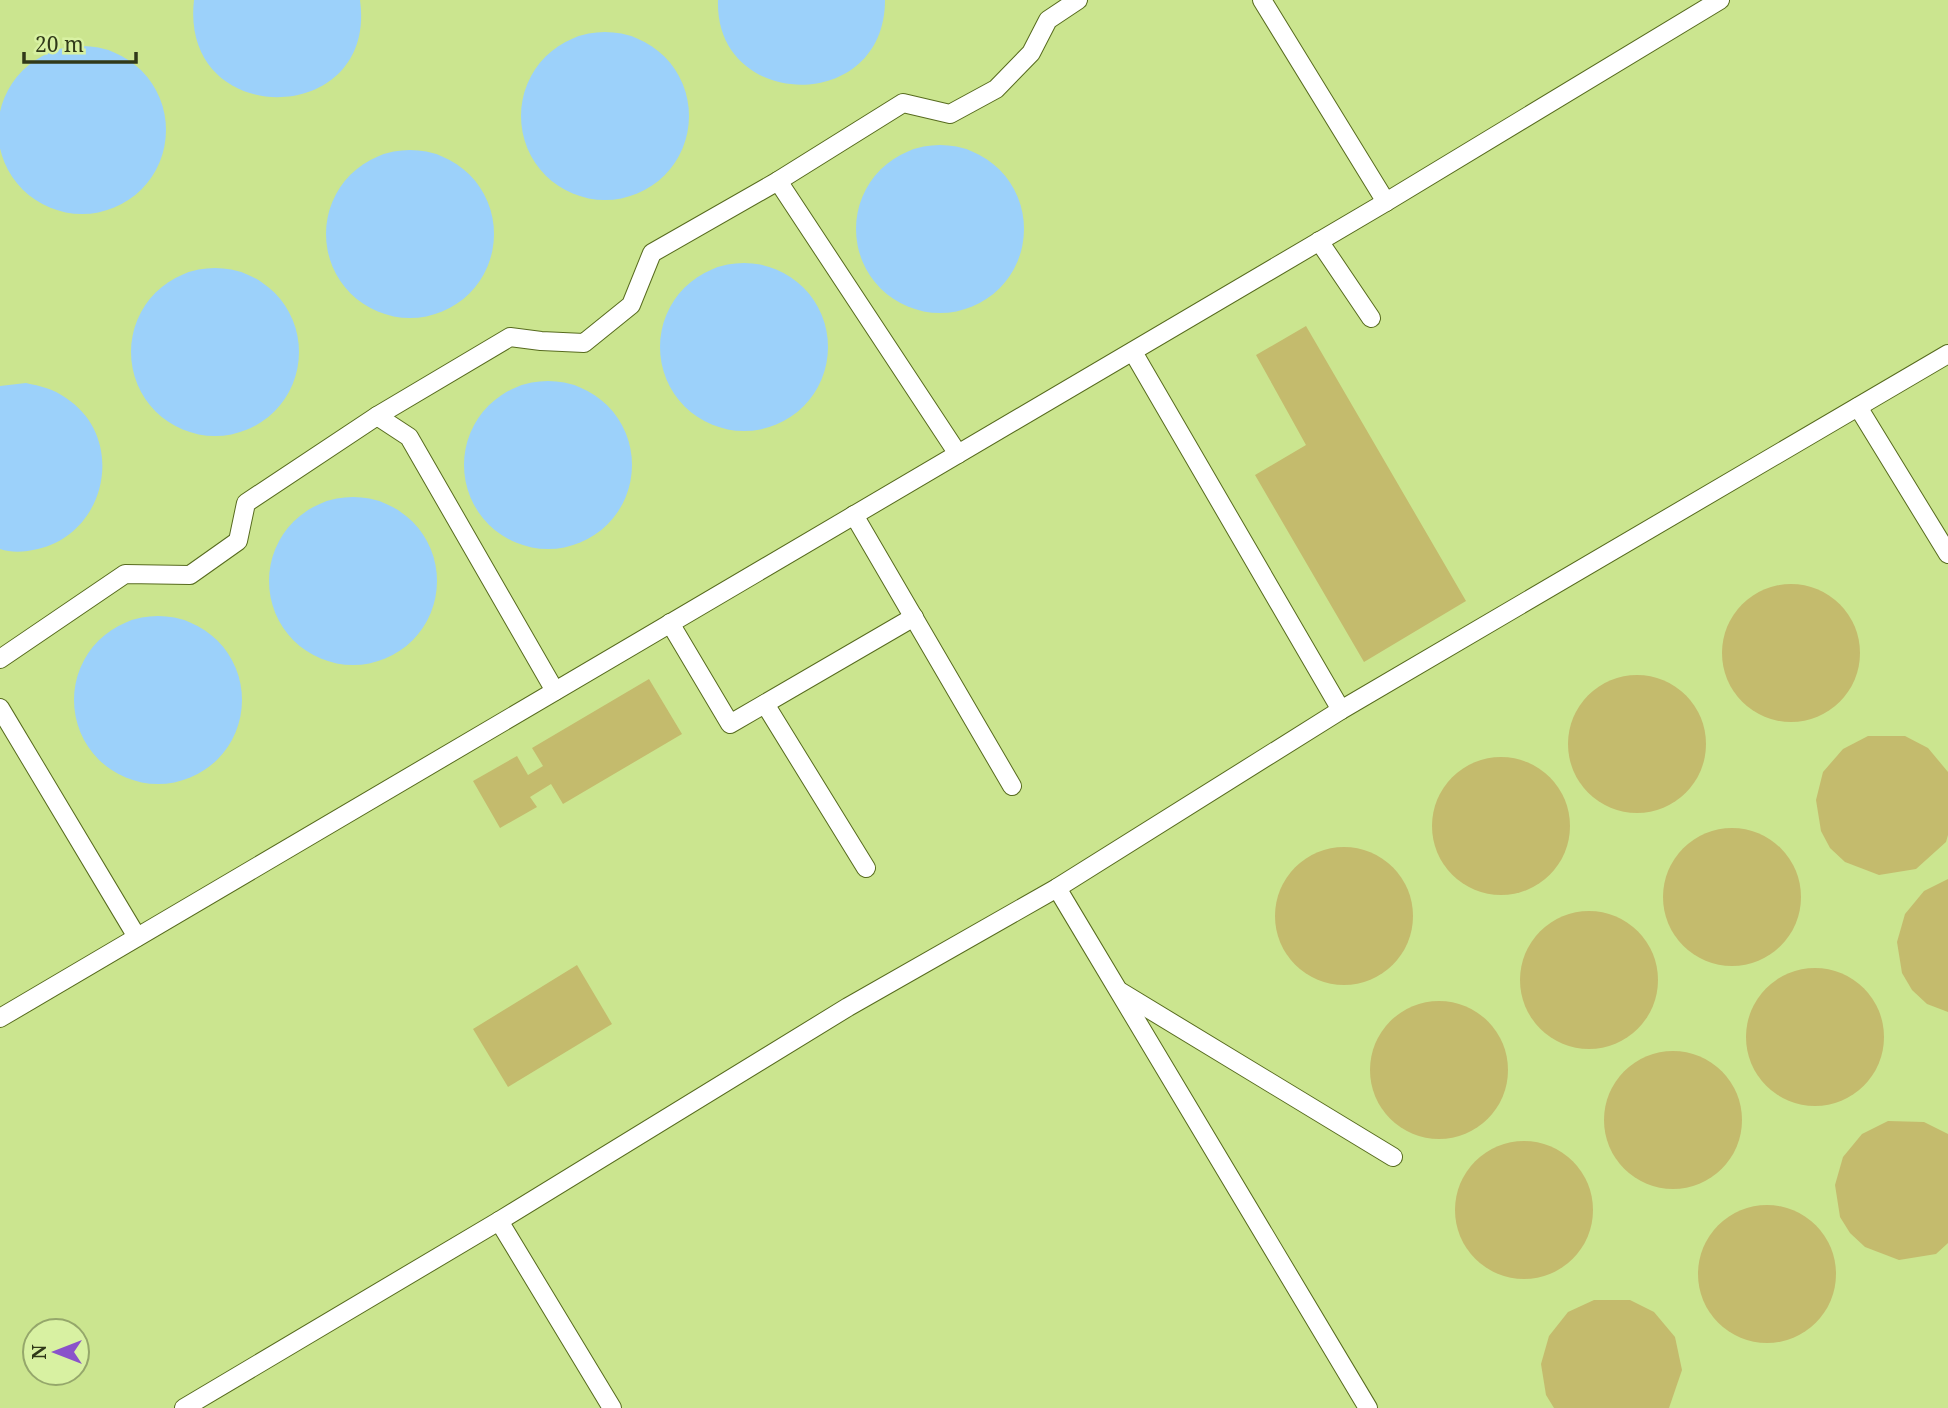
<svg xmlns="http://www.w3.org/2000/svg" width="1948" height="1408" viewBox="0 0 1948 1408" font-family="'Noto Serif',serif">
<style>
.built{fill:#cbe58f;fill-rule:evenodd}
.water{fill:#9cd1fa}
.building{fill:#c4bb6d}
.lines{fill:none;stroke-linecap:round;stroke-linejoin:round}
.lane-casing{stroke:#576b1e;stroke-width:20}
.lane{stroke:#fff;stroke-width:18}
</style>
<rect width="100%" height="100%" fill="#d8f1a2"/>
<path class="built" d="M0,0H1948V1408H0ZM35,1331H77V1373H35Z"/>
<g class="water">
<path d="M194,0H360C378,128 179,131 194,0Z"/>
<path d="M718,0H885C885,115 714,111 718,0Z"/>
<circle cx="605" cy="116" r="84"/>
<circle cx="82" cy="130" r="84"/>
<circle cx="940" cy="229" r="84"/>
<circle cx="410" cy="234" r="84"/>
<circle cx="744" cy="347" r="84"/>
<circle cx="215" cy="352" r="84"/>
<circle cx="548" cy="465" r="84"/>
<path d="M26,383C40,386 54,389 66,398C127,438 107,533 38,549C25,552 12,553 0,549V386Z"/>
<circle cx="353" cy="581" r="84"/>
<circle cx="158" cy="700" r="84"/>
</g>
<g class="building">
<polygon points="1306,326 1466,601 1364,662 1255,475 1306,445 1256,355"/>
<circle cx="1791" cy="653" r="69"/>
<circle cx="1637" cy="744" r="69"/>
<polygon points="649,679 682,734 563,804 551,784 530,797 537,807 500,828 473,781 517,756 528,775 543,766 532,748"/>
<polygon points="1868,736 1905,736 1928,748 1948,772 1948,835 1946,842 1916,869 1879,875 1845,862 1830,848 1821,831 1816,800 1823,772 1843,749"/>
<circle cx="1501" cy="826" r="69"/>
<circle cx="1732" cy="897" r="69"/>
<circle cx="1344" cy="916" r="69"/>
<polygon points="1948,879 1948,1012 1927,1004 1912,990 1902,973 1897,942 1905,914 1924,891"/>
<circle cx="1589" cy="980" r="69"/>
<polygon points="577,965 612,1024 508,1087 473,1029"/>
<circle cx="1815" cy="1037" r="69"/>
<circle cx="1439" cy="1070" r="69"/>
<circle cx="1673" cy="1120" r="69"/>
<polygon points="1888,1121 1924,1122 1948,1134 1948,1243 1936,1254 1899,1260 1865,1247 1850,1233 1840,1217 1835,1185 1843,1157 1862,1134"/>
<circle cx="1524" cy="1210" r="69"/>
<circle cx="1767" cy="1274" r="69"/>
<polygon points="1594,1300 1630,1300 1654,1312 1675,1337 1682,1370 1669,1408 1554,1408 1546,1395 1541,1364 1549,1336 1568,1312"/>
</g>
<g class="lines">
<defs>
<g id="lane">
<polyline points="1262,0 1386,202"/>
<polyline points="778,181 903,103 950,114 996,89 1031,53 1048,20 1078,0"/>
<polyline points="1319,241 1371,318"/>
<polyline points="1133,352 1341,710"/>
<polyline points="1858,407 1948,554"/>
<polyline points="377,416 510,337 541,341 584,343 631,305 652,253 778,181 958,454"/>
<polyline points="854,515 1012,786"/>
<polyline points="670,623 730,724 914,617"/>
<polyline points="0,659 125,574 190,575 238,541 246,503 377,416 409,437 555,691"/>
<polyline points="765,704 866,868"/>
<polyline points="0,708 137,937"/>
<polyline points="1057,888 1368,1408"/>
<polyline points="1121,992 1393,1157"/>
<polyline points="0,1018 1386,202 1720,0"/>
<polyline points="499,1221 612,1408"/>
<polyline points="184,1408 499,1221 848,1007 1057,888 1341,710 1948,354"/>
</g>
</defs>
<use href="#lane" class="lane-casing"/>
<use href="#lane" class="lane"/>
</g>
<g transform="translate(56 1352) rotate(270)"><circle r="33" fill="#d8f1a2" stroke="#95a76b" stroke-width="2"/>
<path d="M0-5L12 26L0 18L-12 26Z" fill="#8a52ca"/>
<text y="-10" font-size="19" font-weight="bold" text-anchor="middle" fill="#303919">N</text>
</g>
<path d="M24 52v10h112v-10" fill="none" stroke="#303919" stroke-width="3.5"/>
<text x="35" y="52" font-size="21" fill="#303919" stroke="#d8f1a2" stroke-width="5" paint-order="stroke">20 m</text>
</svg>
